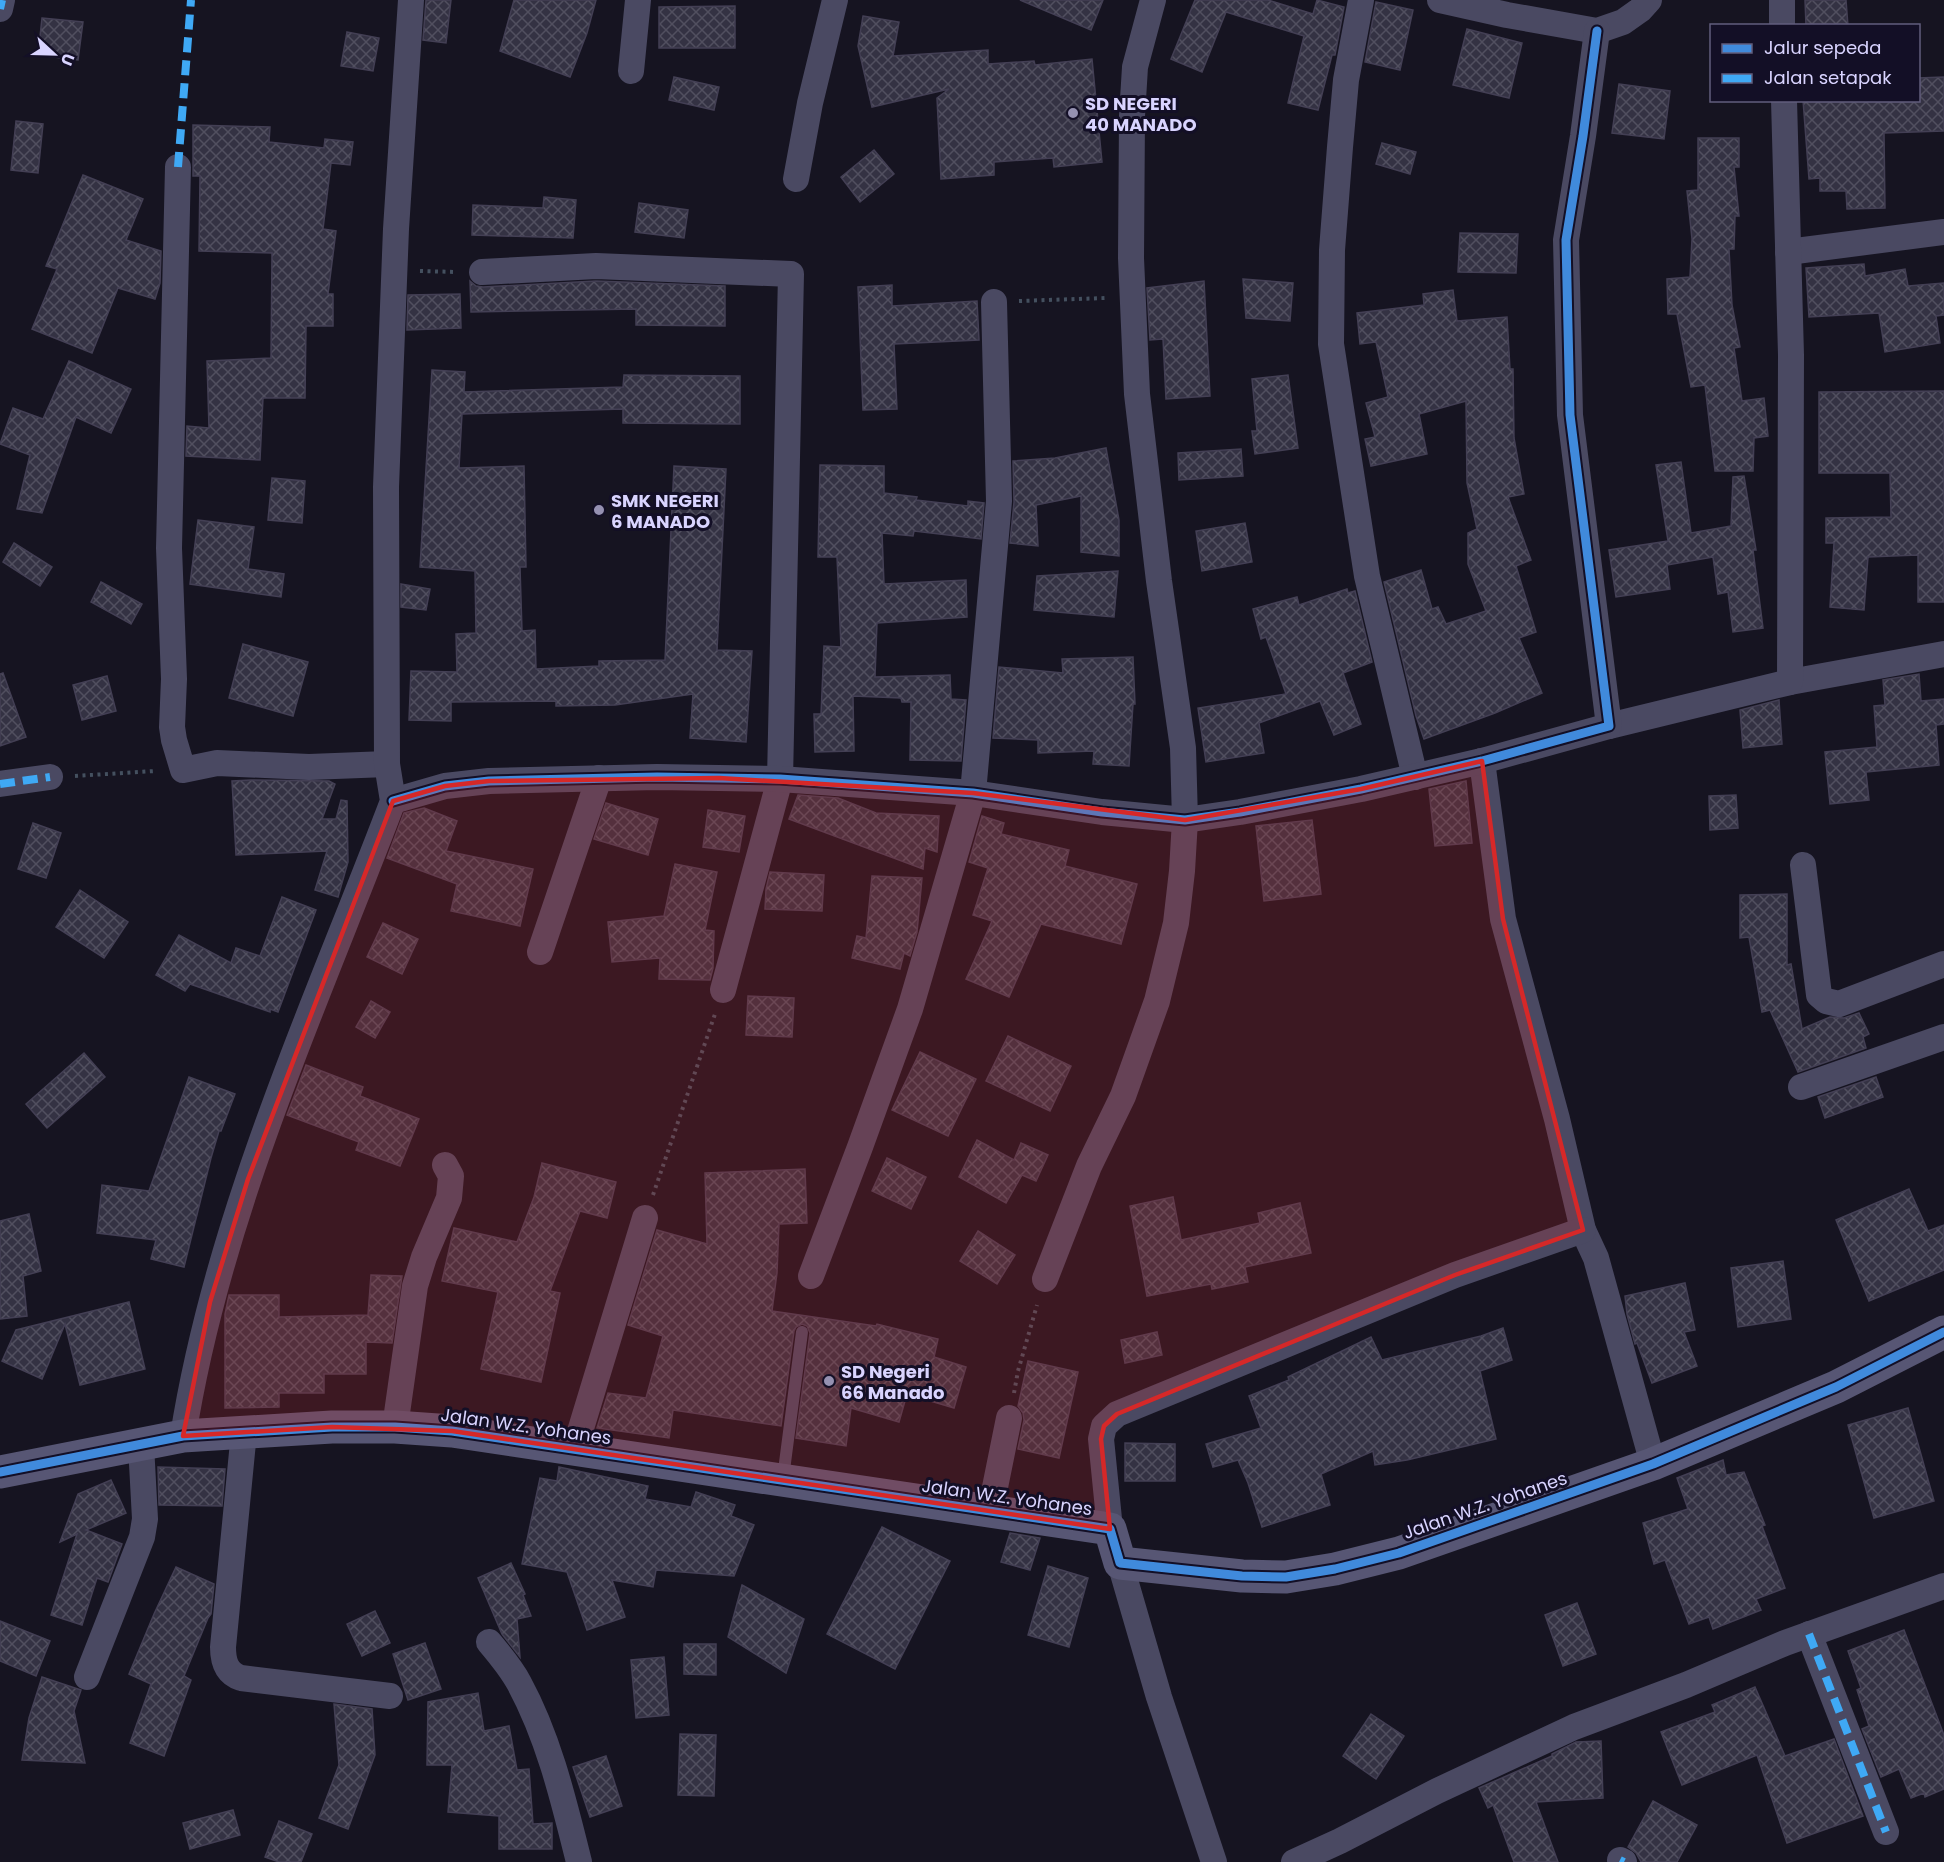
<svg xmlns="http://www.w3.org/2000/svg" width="1944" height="1862" viewBox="0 0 1944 1862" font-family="Poppins,sans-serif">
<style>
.building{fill:url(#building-cross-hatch);stroke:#433f54;stroke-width:1.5}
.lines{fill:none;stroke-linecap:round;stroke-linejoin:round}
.path{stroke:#44505f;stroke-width:4;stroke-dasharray:3 4.5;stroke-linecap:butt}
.lane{stroke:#4a4962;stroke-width:12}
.street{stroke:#4a4962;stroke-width:26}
.secondary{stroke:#575674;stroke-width:33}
.quiet{stroke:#3fa9f5;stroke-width:8;stroke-dasharray:15 8;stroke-linecap:butt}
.cycleway-casing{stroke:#130f26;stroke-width:13}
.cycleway{stroke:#408adc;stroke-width:9}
.marked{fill:#d62828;fill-opacity:0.2;stroke:#d62828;stroke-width:4.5;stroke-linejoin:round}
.poi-dot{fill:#9591b1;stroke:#130f26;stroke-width:2}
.labels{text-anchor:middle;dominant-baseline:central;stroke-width:6;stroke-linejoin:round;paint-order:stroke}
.poi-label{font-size:18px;font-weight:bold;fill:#d9d4ff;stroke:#130f26;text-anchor:start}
.street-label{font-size:18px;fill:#d9d4ff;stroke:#130f26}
</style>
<defs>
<pattern id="building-cross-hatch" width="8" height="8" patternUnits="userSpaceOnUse" patternTransform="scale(1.5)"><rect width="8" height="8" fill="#343243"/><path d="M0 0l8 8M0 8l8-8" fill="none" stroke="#514f5f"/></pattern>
</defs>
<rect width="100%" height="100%" fill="#161421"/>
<g class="building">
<polygon points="426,0 451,0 446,43 423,40"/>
<polygon points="514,0 596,0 587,33 570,77 500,51"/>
<polygon points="1020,0 1103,0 1091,30"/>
<polygon points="1195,0 1268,0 1313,14 1317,0 1344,7 1335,55 1332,55 1318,110 1288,103 1304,36 1226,12 1202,72 1171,59"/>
<polygon points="1805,0 1846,0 1848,26 1806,26"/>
<polygon points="1376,2 1413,10 1400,70 1365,62"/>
<polygon points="735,6 735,48 659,48 659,7"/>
<polygon points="863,16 899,22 893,56 988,50 988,64 1034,61 1035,65 1092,59 1102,162 1054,167 1053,158 994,162 994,175 941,179 937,98 949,89 872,107 858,46"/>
<polygon points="42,18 83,22 78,60 38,55"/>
<polygon points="1467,29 1522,43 1509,98 1453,85"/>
<polygon points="347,32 379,38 373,71 341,66"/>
<polygon points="674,77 719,87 714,110 669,100"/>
<polygon points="1944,77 1944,131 1884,133 1885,208 1847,209 1846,191 1820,191 1820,178 1809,179 1803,100 1918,100 1918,78"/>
<polygon points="1619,84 1670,91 1664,139 1612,133"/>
<polygon points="16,121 43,124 38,173 11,170"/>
<polygon points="193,125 270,127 269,142 324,148 325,139 353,142 350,165 331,163 323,229 336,231 328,294 333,294 333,326 306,326 305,398 263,398 260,460 186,456 187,426 209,428 207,361 271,358 272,253 199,251 200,176 193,176"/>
<polygon points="1698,138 1739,138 1739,167 1734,167 1739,216 1735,216 1734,249 1729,249 1732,305 1740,347 1734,348 1742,401 1764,398 1768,436 1754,438 1753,471 1715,471 1705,385 1691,387 1677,314 1668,314 1667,279 1690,277 1692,239 1687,191 1698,190"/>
<polygon points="1382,143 1416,152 1410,174 1376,164"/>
<polygon points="874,150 894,174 860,202 841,177"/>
<polygon points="83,175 143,199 126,240 161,251 160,283 155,299 118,288 92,353 32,329 57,269 46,266"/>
<polygon points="544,197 576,200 573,238 472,235 473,205 543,208"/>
<polygon points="639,203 688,210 684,238 635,232"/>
<polygon points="1460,233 1518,234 1516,273 1458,272"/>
<polygon points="1864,264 1865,276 1905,269 1908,286 1944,283 1944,315 1936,316 1940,343 1885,352 1879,313 1809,317 1806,268"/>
<polygon points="1243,279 1293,283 1290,321 1246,318"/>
<polygon points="470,281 476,286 483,287 596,281 725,286 725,326 636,325 636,309 471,312"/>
<polygon points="1204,281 1210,396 1166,399 1163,339 1150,340 1147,288"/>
<polygon points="892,285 892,306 977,301 979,340 894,344 897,409 863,410 858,287"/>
<polygon points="1453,290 1457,321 1507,317 1510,369 1513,369 1514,438 1524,494 1508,497 1531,560 1516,566 1536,632 1519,638 1542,693 1495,713 1424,739 1416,716 1384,582 1421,570 1432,609 1438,607 1446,624 1486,611 1468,564 1468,533 1477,529 1467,483 1466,401 1419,414 1427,454 1371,466 1365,439 1375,437 1366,403 1388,397 1376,342 1360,344 1357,313 1424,305 1423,294"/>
<polygon points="460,294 461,328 407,330 408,295"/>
<polygon points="69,361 131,389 111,433 76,417 42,513 17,509 30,455 0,444 13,408 43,419"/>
<polygon points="432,370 465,372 464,392 623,387 624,375 740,376 740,424 623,423 623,409 462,414 459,468 524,466 526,567 520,567 522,631 535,630 536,669 599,666 599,661 665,660 674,466 726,469 717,650 752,651 746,742 690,738 693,694 615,705 556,706 556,701 451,702 451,721 409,720 411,671 457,672 456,634 476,633 475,571 420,567"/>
<polygon points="1288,375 1298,448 1255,454 1252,431 1257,431 1252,379"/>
<polygon points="1944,391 1944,602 1918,602 1918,555 1868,557 1864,610 1830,607 1834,543 1826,543 1826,518 1891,517 1890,473 1819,473 1819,392"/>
<polygon points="1106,448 1119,520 1119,556 1081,552 1081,496 1036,505 1038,546 1010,543 1014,502 1013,461 1055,458"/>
<polygon points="1241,449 1243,476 1179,480 1178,453"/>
<polygon points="1681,462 1691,533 1731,526 1733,477 1744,476 1756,550 1753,550 1763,628 1733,632 1728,592 1718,594 1713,557 1667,565 1670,589 1616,597 1609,550 1668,541 1656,465"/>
<polygon points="820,465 884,466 884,493 917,497 916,500 968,506 968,501 984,503 981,539 914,531 913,536 882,533 884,584 966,580 967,617 877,623 875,677 950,675 951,699 966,700 961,761 910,760 911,702 902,702 901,698 853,696 854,751 815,752 814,714 821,714 824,646 841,647 837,557 818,557"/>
<polygon points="272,478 305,481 302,523 268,520"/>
<polygon points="198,520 254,527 248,569 284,574 281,597 190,584"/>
<polygon points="1245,523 1252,562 1202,571 1196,531"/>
<polygon points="14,543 52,567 40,586 3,562"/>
<polygon points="1118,571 1114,617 1034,610 1037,576"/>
<polygon points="101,582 142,604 131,624 91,602"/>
<polygon points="401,584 430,589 426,610 401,607"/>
<polygon points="1347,589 1348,593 1355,591 1372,662 1343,673 1361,724 1334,735 1320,701 1259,723 1264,753 1206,762 1198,708 1286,694 1266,637 1261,639 1253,609 1297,597 1299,605"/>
<polygon points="243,644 308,662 293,716 229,698"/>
<polygon points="1133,657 1135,704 1133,704 1129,766 1093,764 1094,751 1038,753 1038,740 993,738 999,667 1063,673 1062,659"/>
<polygon points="3,673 26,737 0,746 0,674"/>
<polygon points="1919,674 1921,701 1944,699 1944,724 1936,725 1939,765 1866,772 1869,800 1830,804 1825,752 1877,747 1874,706 1885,705 1883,680"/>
<polygon points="107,676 116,711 82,720 73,685"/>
<polygon points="1779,700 1782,744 1743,748 1740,710"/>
<polygon points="251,780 329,781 335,784 322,819 336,819 341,800 347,801 348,862 338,897 315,890 327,851 236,855 232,781"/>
<polygon points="1466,781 1472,843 1435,846 1429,789"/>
<polygon points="798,795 838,798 876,813 939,816 937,852 925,848 923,869 789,819"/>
<polygon points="1736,795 1738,828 1710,830 1709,796"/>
<polygon points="606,803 658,819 648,855 594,839"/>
<polygon points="424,808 457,821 446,851 533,869 520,926 451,911 457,884 387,858 404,813"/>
<polygon points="708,810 745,816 739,852 703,847"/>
<polygon points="982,816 1004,823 1001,834 1069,850 1065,866 1137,884 1121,944 1041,924 1009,997 966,979 992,921 973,915 988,868 969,862"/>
<polygon points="1312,820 1321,894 1264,901 1256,826"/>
<polygon points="33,823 61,833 46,878 18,869"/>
<polygon points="675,864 717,872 705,930 714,931 713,968 710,980 659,979 660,958 612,962 608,922 664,916"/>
<polygon points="770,872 824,875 822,911 765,909 766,889"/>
<polygon points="872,876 922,878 917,932 910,956 904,953 900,969 852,958 857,936 866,938"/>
<polygon points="80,890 128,922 104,958 56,927"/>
<polygon points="1787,894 1787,965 1791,964 1802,1029 1830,1017 1844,1018 1859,1013 1869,1034 1863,1037 1866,1048 1798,1072 1770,1010 1762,1012 1749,937 1740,938 1740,895"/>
<polygon points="282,897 316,910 278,1012 270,1009 270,1012 190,984 185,991 156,975 179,935 231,963 236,948 260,956"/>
<polygon points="383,923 418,939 402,974 367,957"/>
<polygon points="748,996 794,998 792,1037 746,1035"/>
<polygon points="371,1001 390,1012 375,1038 356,1027"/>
<polygon points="1008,1036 1071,1066 1050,1111 986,1081"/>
<polygon points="920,1052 976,1079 948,1136 892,1110"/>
<polygon points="84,1053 105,1077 47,1128 26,1104"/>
<polygon points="306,1065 363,1087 360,1096 419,1119 400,1166 356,1150 359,1142 287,1115"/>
<polygon points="189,1077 235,1094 221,1131 219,1131 211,1158 184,1267 151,1259 156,1240 97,1233 102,1185 149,1191"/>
<polygon points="1876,1077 1883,1097 1825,1118 1818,1097"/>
<polygon points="977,1140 1014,1160 1021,1143 1048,1155 1036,1181 1022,1175 1006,1203 959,1177"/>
<polygon points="887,1158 926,1177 911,1209 872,1191"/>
<polygon points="542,1163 616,1182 607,1218 580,1211 550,1291 560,1293 541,1382 481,1369 498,1292 442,1281 454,1228 517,1242 534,1197"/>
<polygon points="805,1169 807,1223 779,1224 777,1273 772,1311 876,1326 877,1324 938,1339 934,1357 966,1367 954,1408 907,1394 899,1422 851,1408 846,1446 796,1438 810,1333 807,1326 802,1324 796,1327 794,1331 781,1426 673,1410 669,1438 597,1428 608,1393 646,1398 663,1336 628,1325 657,1230 707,1244 705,1173"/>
<polygon points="1909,1189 1928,1231 1944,1225 1944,1270 1869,1301 1836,1220"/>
<polygon points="1173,1197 1181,1240 1260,1223 1258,1213 1300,1203 1311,1253 1245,1267 1248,1282 1212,1289 1211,1284 1147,1296 1130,1206"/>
<polygon points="29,1214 41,1271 23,1276 27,1316 0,1319 0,1221"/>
<polygon points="978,1231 1015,1255 997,1284 960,1261"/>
<polygon points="1783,1261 1791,1319 1738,1327 1731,1268"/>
<polygon points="371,1275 402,1276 392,1343 366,1342 366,1374 324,1374 324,1393 279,1393 279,1407 225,1408 225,1314 229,1295 279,1295 279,1317 368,1315"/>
<polygon points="1685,1283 1695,1330 1684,1332 1697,1366 1652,1383 1637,1343 1635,1344 1627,1314 1625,1296"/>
<polygon points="129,1302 145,1369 80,1385 65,1324 42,1379 2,1361 16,1330"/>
<polygon points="1503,1328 1512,1360 1480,1371 1496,1439 1407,1460 1375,1465 1373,1451 1321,1474 1330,1505 1262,1527 1248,1483 1238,1460 1213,1467 1206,1444 1261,1428 1249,1396 1289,1380 1288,1377 1371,1337 1382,1360 1481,1336"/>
<polygon points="1157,1332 1162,1355 1125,1363 1121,1340"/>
<polygon points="1028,1361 1078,1372 1059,1458 1018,1449 1024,1420 1023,1413 1018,1406"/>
<polygon points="1908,1408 1934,1501 1874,1518 1848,1425"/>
<polygon points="1125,1443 1175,1444 1175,1481 1125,1481"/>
<polygon points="1723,1460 1726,1475 1744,1472 1765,1525 1762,1526 1785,1588 1756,1599 1761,1610 1713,1629 1709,1617 1689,1624 1665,1560 1654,1564 1643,1523 1688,1509 1677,1478"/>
<polygon points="158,1467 225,1469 222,1506 159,1505"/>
<polygon points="559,1467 648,1486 645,1499 691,1507 696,1492 735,1505 731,1516 754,1525 734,1576 656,1570 653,1587 612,1580 625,1617 587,1630 567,1572 522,1564 540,1478 557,1481"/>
<polygon points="111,1480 126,1513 86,1530 122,1544 108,1582 97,1578 82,1625 51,1615 77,1534 60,1542 78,1494"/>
<polygon points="882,1527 950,1561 895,1669 827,1634"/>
<polygon points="1010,1533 1040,1538 1030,1570 1001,1562"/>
<polygon points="511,1563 525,1594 523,1595 531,1616 517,1619 520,1657 502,1634 478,1578"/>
<polygon points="1048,1566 1088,1578 1069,1647 1028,1635"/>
<polygon points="176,1567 214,1584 211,1614 208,1618 184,1676 191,1680 164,1756 130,1743 151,1684 129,1674 154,1614"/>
<polygon points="742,1585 804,1619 786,1673 728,1637"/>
<polygon points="1577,1603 1596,1654 1563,1666 1545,1615"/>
<polygon points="375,1611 390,1643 362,1656 347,1624"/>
<polygon points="0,1621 50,1641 36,1676 0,1661"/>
<polygon points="1904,1630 1944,1735 1944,1789 1925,1797 1924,1793 1911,1798 1899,1769 1881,1777 1862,1729 1869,1726 1857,1690 1861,1688 1848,1651"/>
<polygon points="425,1643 441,1689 408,1700 393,1654"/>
<polygon points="684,1644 716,1644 716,1675 684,1674"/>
<polygon points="664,1657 669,1715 636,1718 631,1660"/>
<polygon points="42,1677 81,1690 74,1711 85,1763 22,1760 29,1718"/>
<polygon points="1755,1687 1785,1756 1834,1739 1863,1816 1787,1843 1757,1755 1682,1785 1661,1732 1715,1712 1712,1705"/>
<polygon points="478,1693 484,1731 509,1726 517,1770 529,1769 533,1824 552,1823 552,1849 499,1849 499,1816 448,1812 452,1765 427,1765 428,1702"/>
<polygon points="334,1704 372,1709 375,1755 348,1829 319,1818 339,1765"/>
<polygon points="1371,1714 1404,1736 1376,1779 1343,1756"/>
<polygon points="680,1734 716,1735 714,1796 678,1795"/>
<polygon points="1601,1741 1603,1798 1536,1802 1558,1862 1514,1862 1493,1805 1488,1808 1479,1788 1552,1756 1552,1754 1576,1742"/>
<polygon points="606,1756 622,1806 590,1817 573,1767"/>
<polygon points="1653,1801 1697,1825 1677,1862 1641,1862 1636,1853 1628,1847"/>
<polygon points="233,1810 240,1835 190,1849 183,1823"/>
<polygon points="279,1821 312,1834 301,1862 279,1862 265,1857"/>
</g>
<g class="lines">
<g class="path">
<polyline points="420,271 457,272"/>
<polyline points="1019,301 1105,298"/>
<polyline points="75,776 155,771"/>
<polyline points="653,1195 715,1014"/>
<polyline points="1014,1393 1018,1371 1037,1305"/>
</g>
<polyline class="lane" points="783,1478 802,1332"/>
<g class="street">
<polyline points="1361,0 1346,80 1340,147 1332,250 1331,344 1367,576 1415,777"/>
<polyline points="1440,0 1507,15 1597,31 1623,22 1640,10 1649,0"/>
<polyline points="1782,0 1782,26"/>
<polyline points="0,9 2,0"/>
<polyline points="631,71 638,0"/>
<polyline points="178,167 169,548 174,679 172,727 174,740 183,770 217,763 309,767 387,764"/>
<polyline points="796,179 810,103 835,0"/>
<polyline points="1788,252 1944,232"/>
<polyline points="482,272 596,266 791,274 780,779 723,990"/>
<polyline points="1790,682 1944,654"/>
<polyline points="1609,726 1790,682 1791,355 1784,100"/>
<polyline points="1482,761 1503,919 1557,1119 1583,1230 1596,1258 1653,1464"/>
<polyline points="0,784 50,777"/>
<polyline points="393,801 445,786 489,781 657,777 719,778 780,779 973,793 1102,812 1185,820 1240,812 1361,789 1482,761 1609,726 1570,415 1566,240 1583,136 1597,31"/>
<polyline points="1803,865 1819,995 1826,1001 1839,1004 1944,964"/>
<polyline points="540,952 599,778"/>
<polyline points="1801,1087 1944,1037"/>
<polyline points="811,1276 860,1147 910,1009 973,793 999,501 994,302"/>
<polyline points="1045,1279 1089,1166 1123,1096 1157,1001 1176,923 1182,871 1185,820 1183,748 1159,581 1137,394 1131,258 1132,116 1135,67 1153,0"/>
<polyline points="395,1427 415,1286 424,1257 449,1198 451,1176 445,1165"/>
<path d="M244,1432L223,1647C223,1661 226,1673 241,1678L390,1696"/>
<path d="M183,1436C218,1215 314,1009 393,801L387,764L386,487L396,229L411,0"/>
<polyline points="575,1448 645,1218"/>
<polyline points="990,1512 1009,1418"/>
<polyline points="1110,1529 1101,1439 1104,1426 1117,1414 1455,1275 1583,1230"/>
<polyline points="1120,1563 1159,1697 1214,1862"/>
<polyline points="1809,1634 1886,1832"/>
<path d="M489,1642C500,1655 511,1668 519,1683C549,1738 564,1802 579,1862"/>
<polyline points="87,1677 142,1537 145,1519 141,1445"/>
<polyline points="1620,1860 1624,1862"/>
<polyline points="1294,1862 1340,1841 1437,1791 1574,1727 1686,1685 1785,1643 1944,1586"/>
</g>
<polyline class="secondary" points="0,1472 183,1436 332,1427 395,1427 452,1431 1110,1529 1120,1563 1242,1576 1286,1577 1335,1569 1399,1553 1653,1464 1836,1387 1944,1332"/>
<g class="quiet">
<polyline points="0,9 2,0"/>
<polyline points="178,167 191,0"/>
<polyline points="0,784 50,777"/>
<polyline points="1809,1634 1886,1832"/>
<polyline points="1620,1860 1624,1862"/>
</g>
<defs>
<g id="cycleway">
<polyline points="393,801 445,786 489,781 657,777 719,778 780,779 973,793 1102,812 1185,820 1240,812 1361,789 1482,761 1609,726 1570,415 1566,240 1583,136 1597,31"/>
<polyline points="0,1472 183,1436 332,1427 395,1427 452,1431 1110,1529 1120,1563 1242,1576 1286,1577 1335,1569 1399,1553 1653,1464 1836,1387 1944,1332"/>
</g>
</defs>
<use href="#cycleway" class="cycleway-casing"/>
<use href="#cycleway" class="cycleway"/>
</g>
<path class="marked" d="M1482,761L1503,919L1583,1230L1455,1275L1117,1414L1104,1426L1101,1439L1110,1529L452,1431L332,1427L183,1436L210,1302L248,1179L393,801L445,786L489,781L719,778L973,793L1185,820L1361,789Z"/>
<g class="poi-dot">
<circle cx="1073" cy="113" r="6"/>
<circle cx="599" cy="510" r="6"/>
<circle cx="829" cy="1381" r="6"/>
</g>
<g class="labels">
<g class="poi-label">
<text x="1085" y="103">SD NEGERI<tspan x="1085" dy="21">40 MANADO</tspan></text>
<text x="611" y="500">SMK NEGERI<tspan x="611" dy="21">6 MANADO</tspan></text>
<text x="841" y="1371">SD Negeri<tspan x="841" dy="21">66 Manado</tspan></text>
</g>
<g class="street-label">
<text transform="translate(526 1426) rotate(8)">Jalan W.Z. Yohanes</text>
<text transform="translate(1007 1497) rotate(8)">Jalan W.Z. Yohanes</text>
<text transform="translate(1485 1505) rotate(-19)">Jalan W.Z. Yohanes</text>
</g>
</g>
<rect x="1710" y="24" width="210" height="78" fill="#130f26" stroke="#625e7d" stroke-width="1.5"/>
<rect x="1722" y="44" width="30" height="9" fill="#408adc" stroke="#625e7d" stroke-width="1.5"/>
<text x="1764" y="54" font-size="18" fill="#d9d4ff">Jalur sepeda</text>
<rect x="1722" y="74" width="30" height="9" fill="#3fa9f5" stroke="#625e7d" stroke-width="1.5"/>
<text x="1764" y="84" font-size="18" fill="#d9d4ff">Jalan setapak</text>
<g transform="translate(54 54) rotate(112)" stroke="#130f26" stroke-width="4.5" paint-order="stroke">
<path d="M0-4.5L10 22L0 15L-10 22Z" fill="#d9d4ff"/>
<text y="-9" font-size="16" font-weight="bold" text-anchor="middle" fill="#d9d4ff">U</text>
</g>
</svg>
